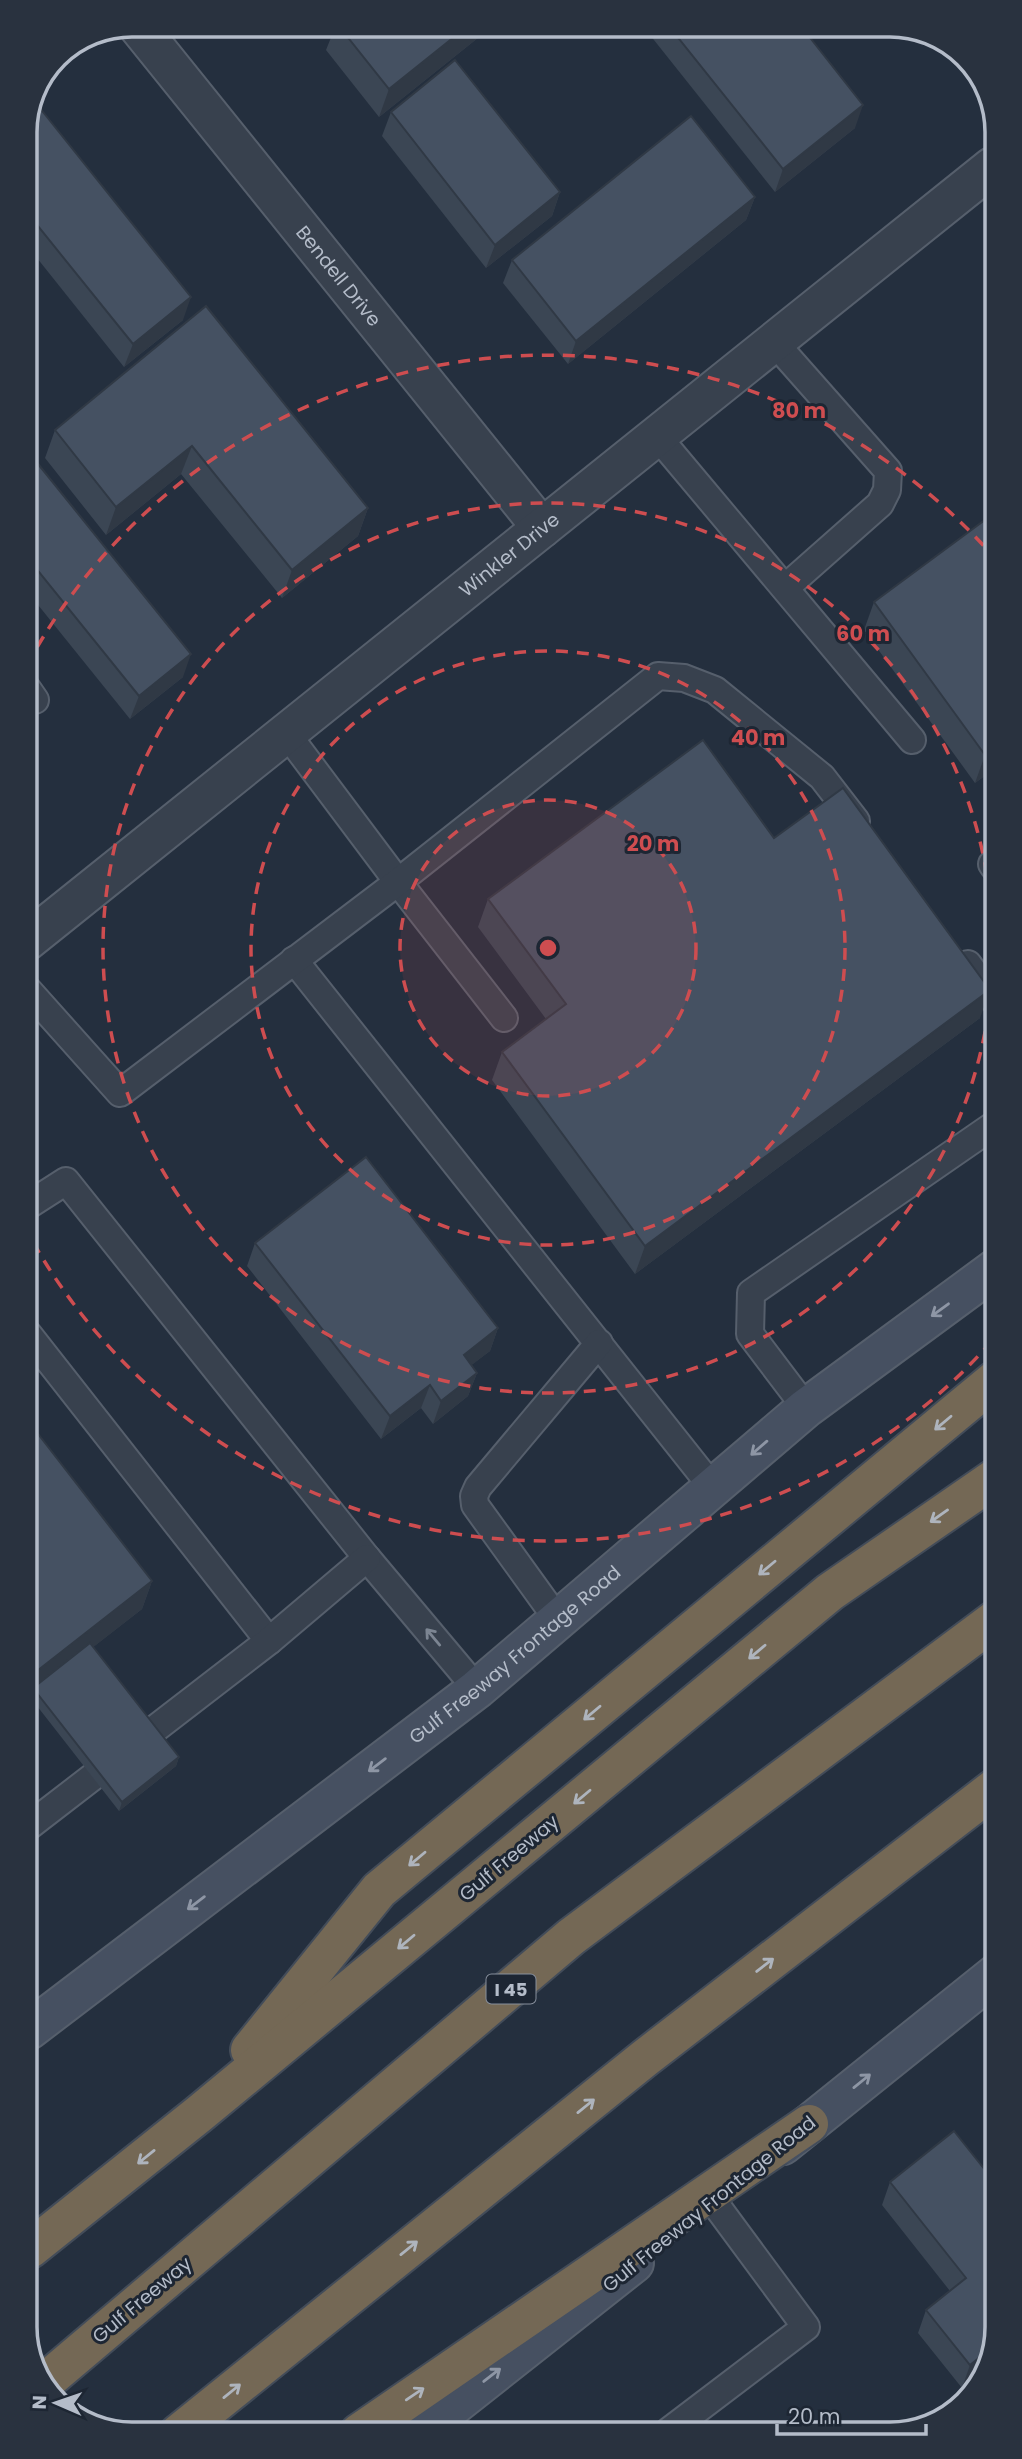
<svg xmlns="http://www.w3.org/2000/svg" width="1022" height="2459" viewBox="0 0 1022 2459" font-family="Poppins,sans-serif">
<style>
.lines{fill:none;stroke-linecap:round;stroke-linejoin:round}
.service-casing{stroke:#565f6c;stroke-width:30}
.minor-casing{stroke:#565f6c;stroke-width:42}
.tertiary-casing{stroke:#565f6c;stroke-width:42}
.secondary-casing{stroke:#565f6c;stroke-width:42}
.motorway-casing{stroke:#434c59;stroke-width:42}
.service{stroke:#38414e;stroke-width:26}
.minor{stroke:#38414e;stroke-width:38}
.tertiary{stroke:#38414e;stroke-width:38}
.secondary{stroke:#465061;stroke-width:38}
.motorway{stroke:#746855;stroke-width:38}
.wall{fill:#3b4654}
.shaded-wall{fill:#303945}
.building{fill:#455162;stroke:#303945;stroke-width:2}
.oneway{stroke:#8e96a5}
.oneway2{stroke:#aeb4bd}
.oneway3{stroke:#7c8592}
.ring{fill:none;stroke:#ce4d50;stroke-width:3.5;stroke-dasharray:12 9}
.labels{text-anchor:middle;dominant-baseline:central;stroke-width:6;stroke-linejoin:round;paint-order:stroke}
.shield{fill:#1d2633;stroke:#878f9c;stroke-width:2}
.shield-label{font-size:18px;font-weight:bold;fill:#b4bcc9}
.street-label{font-size:19px;fill:#b4bcc9;stroke:#1d2633}
.rim{fill:none;stroke:#b4bcc9;stroke-width:3.5}
.centre{fill:#ce4d50;stroke:#1d2633;stroke-width:3.5}
.ring-label{font-size:21px;text-anchor:middle;font-weight:bold;fill:#ce4d50;stroke:#1d2633;stroke-width:6;stroke-linejoin:round;paint-order:stroke}
</style>
<rect width="100%" height="100%" fill="#242f3e"/>
<g class="lines">
<defs>
<g id="service">
<polyline points="774,342 888,471 887,490 880,504 785,588"/>
<polyline points="657,436 912,740"/>
<polyline points="26,687 35,700"/>
<polyline points="287,734 398,882 504,1018"/>
<polyline points="992,864 994,867"/>
<polyline points="294,960 713,1488"/>
<polyline points="968,964 994,1000"/>
<polyline points="27,989 120,1093 398,882 658,676 684,678 715,690 822,777 856,821"/>
<polyline points="27,1206 66,1181 367,1558 477,1689"/>
<polyline points="28,1334 269,1641"/>
<polyline points="806,1408 750,1334 751,1293 994,1125"/>
<polyline points="558,1620 475,1505 474,1496 478,1487 599,1343"/>
<polyline points="29,1826 269,1641 367,1558"/>
<polyline points="669,2431 806,2327 713,2201"/>
</g>
<g id="minor">
<path id="s1" d="M137,25L542,528"/>
</g>
<g id="tertiary">
<path id="s2" d="M27,941L992,167"/>
</g>
<g id="secondary">
<path id="s3" d="M29,2030L477,1689L806,1408L995,1269"/>
<polyline points="783,2145 997,1973"/>
<polyline points="420,2432 634,2263"/>
</g>
<g id="motorway">
<polyline points="250,2050 379,1890 995,1380"/>
<polyline points="30,2249 199,2114 830,1592 995,1478"/>
<polyline points="45,2382 571,1937 996,1619"/>
<polyline points="359,2433 809,2124"/>
<polyline points="178,2434 645,2058 996,1787"/>
</g>
</defs>
<use href="#service" class="service-casing"/>
<use href="#minor" class="minor-casing"/>
<use href="#tertiary" class="tertiary-casing"/>
<use href="#secondary" class="secondary-casing"/>
<use href="#motorway" class="motorway-casing"/>
<use href="#service" class="service"/>
<use href="#minor" class="minor"/>
<use href="#tertiary" class="tertiary"/>
<use href="#secondary" class="secondary"/>
<use href="#motorway" class="motorway"/>
</g>
<g class="wall">
<polygon points="336,25 494,25 379,117 326,50"/>
<polygon points="642,25 800,25 855,128 775,192"/>
<polygon points="391,112 560,192 552,216 486,268 382,136"/>
<polygon points="25,125 183,320 124,367 25,243"/>
<polygon points="755,197 746,220 568,364 503,283 512,260"/>
<polygon points="206,306 368,508 358,536 282,598 181,474 106,535 45,458 55,430"/>
<polygon points="25,458 183,677 130,719 26,590"/>
<polygon points="993,514 994,769 975,783 864,630 874,602"/>
<polygon points="774,838 980,1018 635,1274 492,1080 502,1052 546,1019 478,927 488,899"/>
<polygon points="255,1243 498,1328 490,1351 471,1365 477,1373 468,1396 433,1424 421,1408 381,1439 247,1266"/>
<polygon points="28,1421 152,1581 142,1609 93,1647 179,1757 176,1766 119,1811 30,1697 28,1698"/>
<polygon points="890,2182 997,2185 998,2328 962,2388 918,2333 926,2310 950,2291 882,2205"/>
</g>
<g class="shaded-wall">
<polygon points="469,25 494,25 379,117 389,89"/>
<polygon points="863,105 855,128 775,192 783,169"/>
<polygon points="560,192 552,216 486,268 495,245"/>
<polygon points="755,197 746,220 568,364 576,341"/>
<polygon points="191,297 183,320 124,367 133,344"/>
<polygon points="192,446 181,474 106,535 116,507"/>
<polygon points="368,508 358,536 282,598 292,570"/>
<polygon points="191,654 183,677 130,719 139,696"/>
<polygon points="994,749 994,769 975,783 985,755"/>
<polygon points="990,990 980,1018 635,1274 645,1246"/>
<polygon points="498,1328 490,1351 455,1378 464,1355"/>
<polygon points="477,1373 468,1396 433,1424 441,1401"/>
<polygon points="430,1385 421,1408 381,1439 390,1416"/>
<polygon points="152,1581 142,1609 36,1692 33,1688 30,1697 28,1698 28,1678"/>
<polygon points="179,1757 176,1766 119,1811 122,1802"/>
<polygon points="990,2349 983,2372 962,2388 970,2365"/>
</g>
<g class="building">
<polygon points="338,25 469,25 389,89"/>
<polygon points="668,25 800,25 863,105 783,169"/>
<polygon points="455,60 560,192 495,245 391,112"/>
<polygon points="35,102 191,297 133,344 25,210 25,125"/>
<polygon points="691,116 755,197 576,341 512,260"/>
<polygon points="206,306 368,508 292,570 192,446 116,507 55,430"/>
<polygon points="30,454 191,654 139,696 26,556 25,458"/>
<polygon points="993,514 994,749 985,755 874,602"/>
<polygon points="703,740 774,838 843,788 990,990 645,1246 502,1052 566,1004 488,899"/>
<polygon points="366,1157 498,1328 464,1355 477,1373 441,1401 430,1385 390,1416 255,1243"/>
<polygon points="28,1421 152,1581 28,1678"/>
<polygon points="90,1643 179,1757 122,1802 33,1688"/>
<polygon points="954,2131 997,2185 998,2328 990,2349 970,2365 926,2310 966,2278 890,2182"/>
</g>
<defs><path id="oneway-shaft" d="M-6 0H5M1.5-3L5.5 0L1.5 3" fill="none" stroke-width="1.6" stroke-linecap="round" stroke-linejoin="round" transform="scale(1.75)"/></defs>
<g class="oneway">
<use href="#oneway-shaft" transform="translate(940 1310) rotate(144)"/>
<use href="#oneway-shaft" transform="translate(759 1448) rotate(139)"/>
<use href="#oneway-shaft" transform="translate(377 1765) rotate(143)"/>
<use href="#oneway-shaft" transform="translate(196 1903) rotate(143)"/>
<use href="#oneway-shaft" transform="translate(862 2081) rotate(-39)"/>
<use href="#oneway-shaft" transform="translate(492 2375) rotate(-38)"/>
</g>
<g class="oneway2">
<use href="#oneway-shaft" transform="translate(943 1423) rotate(140)"/>
<use href="#oneway-shaft" transform="translate(939 1516) rotate(145)"/>
<use href="#oneway-shaft" transform="translate(767 1568) rotate(140)"/>
<use href="#oneway-shaft" transform="translate(757 1652) rotate(140)"/>
<use href="#oneway-shaft" transform="translate(592 1713) rotate(140)"/>
<use href="#oneway-shaft" transform="translate(582 1797) rotate(140)"/>
<use href="#oneway-shaft" transform="translate(417 1859) rotate(140)"/>
<use href="#oneway-shaft" transform="translate(406 1942) rotate(140)"/>
<use href="#oneway-shaft" transform="translate(765 1965) rotate(-38)"/>
<use href="#oneway-shaft" transform="translate(586 2106) rotate(-39)"/>
<use href="#oneway-shaft" transform="translate(146 2157) rotate(141)"/>
<use href="#oneway-shaft" transform="translate(409 2248) rotate(-39)"/>
<use href="#oneway-shaft" transform="translate(232 2391) rotate(-39)"/>
<use href="#oneway-shaft" transform="translate(415 2394) rotate(-34)"/>
</g>
<use class="oneway3" href="#oneway-shaft" transform="translate(433 1637) rotate(-130)"/>
<circle cx="548" cy="948" r="148" fill="#ce4d50" fill-opacity=".12"/>
<g class="ring">
<circle cx="548" cy="948" r="148"/>
<circle cx="548" cy="948" r="297"/>
<circle cx="548" cy="948" r="445"/>
<path d="M992 1341A593 593 0 0 1 29 1235M27 665A593 593 0 0 1 992 555"/>
</g>
<g class="labels">
<rect class="shield" x="486.5" y="1974.5" width="49" height="29" rx="5"/>
<g class="shield-label">
<text x="511" y="1989">I 45</text>
</g>
<g class="street-label">
<text stroke="none"><textPath href="#s1" startOffset="322">Bendell Drive</textPath></text>
<text stroke="none"><textPath href="#s2" startOffset="618">Winkler Drive</textPath></text>
<text stroke="none"><textPath href="#s3" startOffset="614">Gulf Freeway Frontage Road</textPath></text>
<text transform="translate(509 1858) rotate(-40)">Gulf Freeway</text>
<text transform="translate(709 2204) rotate(-39)">Gulf Freeway Frontage Road</text>
<text transform="translate(142 2300) rotate(-40)">Gulf Freeway</text>
</g>
</g>
<path d="M0 0H1022V2459H0ZM132 37H890A95 95 0 0 1 985 132V2327A95 95 0 0 1 890 2422H132A95 95 0 0 1 37 2327V132A95 95 0 0 1 132 37Z" fill="#29323f" fill-rule="evenodd"/>
<path class="rim" d="M132 37H890A95 95 0 0 1 985 132V2327A95 95 0 0 1 890 2422H132A95 95 0 0 1 37 2327V132A95 95 0 0 1 132 37Z"/>
<circle cx="548" cy="948" r="10" class="centre"/>
<g class="ring-label">
<text x="799" y="418">80 m</text>
<text x="863" y="641">60 m</text>
<text x="758" y="745">40 m</text>
<text x="653" y="851">20 m</text>
</g>
<g transform="translate(56 2403) rotate(272)" stroke="#1d2633" stroke-width="5" paint-order="stroke">
<path d="M0-5L12 26L0 18L-12 26Z" fill="#b4bcc9"/>
<text y="-10" font-size="19" font-weight="bold" text-anchor="middle" fill="#b4bcc9">N</text>
</g>
<path d="M777 2424v10h149v-10" fill="none" stroke="#b4bcc9" stroke-width="3.5"/>
<text x="788" y="2424" font-size="21" fill="#b4bcc9" stroke="#1d2633" stroke-width="5" paint-order="stroke">20 m</text>
</svg>
